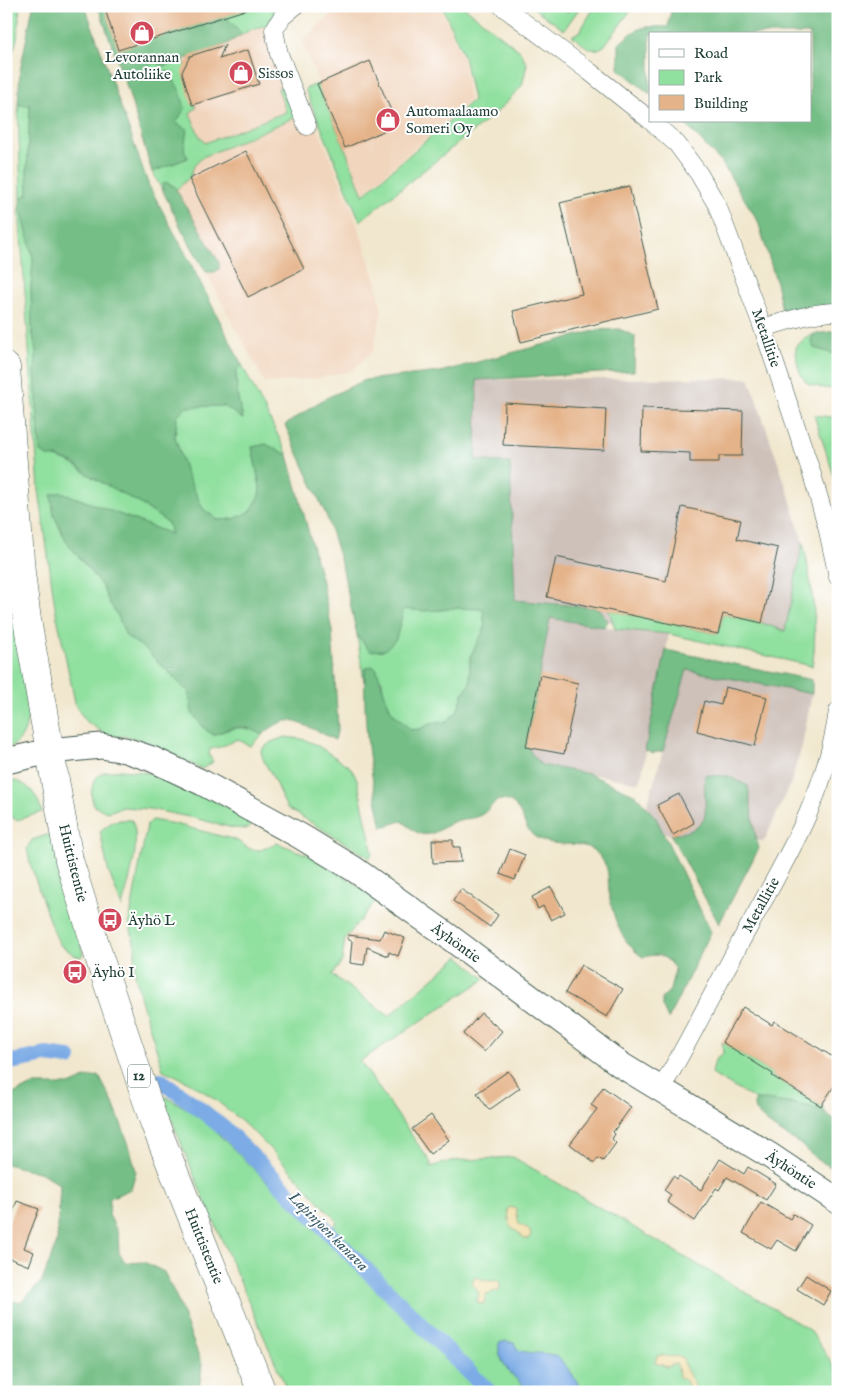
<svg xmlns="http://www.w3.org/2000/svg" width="844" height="1398" viewBox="0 0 844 1398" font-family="'IM FELL English',serif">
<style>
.built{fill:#f1d5bd}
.industrial{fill:#cec1ba}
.green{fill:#90e09f;stroke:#588e6a}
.forest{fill:#74be86;stroke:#4a7e5d}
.sand{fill:#eeda9e;stroke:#868c69}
.water{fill:#7babe5;stroke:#4d748c}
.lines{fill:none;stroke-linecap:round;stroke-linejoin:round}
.canal{stroke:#7babe5;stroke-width:16}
.building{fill:#e5b389}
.street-casing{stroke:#3e564b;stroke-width:19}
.secondary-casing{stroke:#3e564b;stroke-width:27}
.highway-casing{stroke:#3e564b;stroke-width:29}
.street{stroke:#fff;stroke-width:18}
.secondary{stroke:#fff;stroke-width:25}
.highway{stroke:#fff;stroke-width:28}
.labels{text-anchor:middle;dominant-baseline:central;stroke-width:4;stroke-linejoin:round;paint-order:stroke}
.shield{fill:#fff;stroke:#627771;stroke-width:1}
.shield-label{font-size:14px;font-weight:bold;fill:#1f3d34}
.poi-label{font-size:15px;fill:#1f3d34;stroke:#fff;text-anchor:start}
.street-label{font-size:15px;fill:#1f3d34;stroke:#fff}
.water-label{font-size:16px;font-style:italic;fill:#3b5e69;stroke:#fff}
</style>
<rect width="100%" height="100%" fill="#fff"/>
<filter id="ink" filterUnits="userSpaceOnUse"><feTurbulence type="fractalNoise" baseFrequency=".02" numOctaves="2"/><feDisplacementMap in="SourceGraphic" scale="10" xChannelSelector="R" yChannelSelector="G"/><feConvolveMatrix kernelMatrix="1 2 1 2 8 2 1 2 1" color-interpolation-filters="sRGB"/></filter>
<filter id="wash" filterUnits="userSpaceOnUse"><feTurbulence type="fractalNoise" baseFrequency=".0096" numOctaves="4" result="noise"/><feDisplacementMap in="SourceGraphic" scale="20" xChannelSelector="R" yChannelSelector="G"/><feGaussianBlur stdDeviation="1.12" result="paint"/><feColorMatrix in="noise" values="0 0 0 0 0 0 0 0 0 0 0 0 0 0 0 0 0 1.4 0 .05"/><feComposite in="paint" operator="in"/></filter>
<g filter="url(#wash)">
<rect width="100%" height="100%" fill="#f1e7ce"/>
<g class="built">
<polygon points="341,6 440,6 463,60 469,101 363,193 302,41"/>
<polygon points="267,25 312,115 352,209 376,281 382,311 373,351 351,371 313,379 265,383 152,172 199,154 171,63 225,45 252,29"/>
</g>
<g class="industrial">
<polygon points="749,378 789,495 803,542 809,572 814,619 815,649 812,666 669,634 640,783 524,762 550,617 615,629 662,633 515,601 510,463 476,461 476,380"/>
<polygon points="687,669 812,694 802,746 790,785 764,841 671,835 642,823"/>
</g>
<g class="green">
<polygon points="6,6 20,6 17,39 12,55 6,59"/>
<polygon points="257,6 297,6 267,25 252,29 243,34 225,16"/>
<polygon points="442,6 463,6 520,51 527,64 522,86 496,113 360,221 305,89 317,84 345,148 363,195 473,100 464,57"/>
<polygon points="531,6 560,6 568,12 573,6 581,6 564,30"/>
<path d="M595,6H634L605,45C592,56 584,44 572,36L580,31Z"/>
<polygon points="184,59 196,108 190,113 199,135 205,143 286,112 278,88 286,86 296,117 203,157 194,166 190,177 176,190 174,186 163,185 163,191 152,172 188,158 184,151 186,129 175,123 181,113 169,72 154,71 145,68 154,62 165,66"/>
<polygon points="30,104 27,172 28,194 21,198 18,105"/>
<path d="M19,208L22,212L33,258L31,288L32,329L36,351L35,372L40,451L73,464L92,477L141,504L168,523L171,534L61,492L54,515L66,541L102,586L109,602L118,616L126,636L144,648L189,693L192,713L206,730L214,735C233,727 244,724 262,735L250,746L237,739C229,744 219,748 210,749L209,755L213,762L202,769L145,741L125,736L120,737L105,734L86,721L76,707L55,607L39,490Z"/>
<path d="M814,334L811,341L814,348L838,355V390C829,388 817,388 809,384C798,378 796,358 796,347L804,339Z"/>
<polygon points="242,365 288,455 252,447 260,487 259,497 251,511 234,519 218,520 203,509 186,473 175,437 177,416 186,407 224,405 243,419 237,395 236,371"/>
<polygon points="814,415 838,418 838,488"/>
<path d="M6,473L28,715C26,731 22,742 7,749Z"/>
<path d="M803,542C811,582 819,625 812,666L669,634L615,629L609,610L718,634L723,614L762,623L785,631Z"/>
<polygon points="454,608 483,609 485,628 470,657 470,683 463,694 457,712 446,722 430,724 420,729 411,730 392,712 383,691 382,680 365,669 364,682 357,635 370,651 400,617 403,609 441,610"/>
<path d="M285,737L302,739L315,744L350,767L357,779L371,844L372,854L370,858L287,808C281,797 277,786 272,775C267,766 262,761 261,750L271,742Z"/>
<path d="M121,770L143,772L175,780L239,814L252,825L246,829L233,828L194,818L149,809L124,807L107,812L94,806C89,795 91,776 105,772C110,771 116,771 121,770Z"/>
<path d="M6,780C27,780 37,794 42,812L17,820L11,817L6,808Z"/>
<path d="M121,820H132C142,844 128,883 122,907L108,870L100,831L112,822Z"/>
<path d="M152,820L175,824L236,840L250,849L261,850L277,843L311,856L378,898L345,939L342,961L332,975L389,1016L459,956L485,979L360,1061L431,1163L430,1167L451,1161L513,1157L810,1330L838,1373V1392H288L195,1178L162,1095L186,1108L205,1121L268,1183L320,1230L328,1240L337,1221C293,1174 251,1122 197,1087C186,1080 174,1075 163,1070L141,1000L135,974V946L129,922L147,825Z"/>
<polygon points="59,831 83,954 81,957 76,956 60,945 50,923 30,863 27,848 32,840"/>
<polygon points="722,1042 773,1074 772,1076 821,1106 829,1117 822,1111 792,1103 756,1100 718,1078 712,1074 715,1060 723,1054"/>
</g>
<g class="forest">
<path d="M33,6H85L149,186L189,260L242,365L236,371L237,395L243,419L224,406L186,407L177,416L175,437L186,473L203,509L218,520L234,519L251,511L259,497L260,487L252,447L266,444L288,455L323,586L332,631L338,727L335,740C325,735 297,719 286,721C277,723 269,729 262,735C244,723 233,726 214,735L206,730L192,713L189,693L144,648L126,636L118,616L109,602L102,586L66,541L54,515L51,495L61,492L171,534L168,523L141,504L92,477L73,463L56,457H48L40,451L35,372L36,351L32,329L31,288L33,258L22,212L19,208L21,198L28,194L27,172L30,105H18L20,71Z"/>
<polygon points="98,6 225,16 243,34 225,45 165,66 154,62 146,68 154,71 169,72 180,91 185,108 176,123 187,129 184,150 188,158 152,172 127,87"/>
<path d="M668,6H838V305L782,310L775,278L758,221L722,163L682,121H810V34H650V94L619,69V44C639,26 641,26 668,27L671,11Z"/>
<polygon points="165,182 174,186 219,262 219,269 215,272 206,272 182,230 163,191 163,184"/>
<path d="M619,329L635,336L634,371L477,380L476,460L510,463L515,600L598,608L608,621L604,627L550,618L527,745L532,754L541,765L589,774L636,795L656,818L711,932L668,1019L662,1006V998L670,990L675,969C664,955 661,953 643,957C622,944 612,916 609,892C608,884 609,873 606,866C589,832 565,852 537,838C523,831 523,808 510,802C496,795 492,807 484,813C476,819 468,818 459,820C445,823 437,837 421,834C414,832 408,825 402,821L382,827C370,774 363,724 365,669L371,666L376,668C382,681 385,702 393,713C398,719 405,724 411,730L420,729L430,724L446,722L457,712L463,694L470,683V657L485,628L483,609L454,608L441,610L424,611L404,609L396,639L385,650L370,651L357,635L342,566L327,517L285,425L322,400L365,380L440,372L598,330Z"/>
<polygon points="838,331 838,355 814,348 811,341 814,334"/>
<polygon points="666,650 812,680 812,694 687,670 663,751 653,753 645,750"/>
<path d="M705,775L728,776L748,786L756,840L759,848L719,924L671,835C718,828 702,812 705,775Z"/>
<polygon points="99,1076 113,1103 128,1142 136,1171 131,1189 110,1198 109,1215 118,1233 119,1253 126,1263 144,1262 164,1272 176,1296 202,1365 199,1389 195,1392 120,1392 112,1389 88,1392 6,1392 6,1303 22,1301 42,1281 57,1242 60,1185 42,1173 6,1164 6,1097 33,1085 69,1085 85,1078"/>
<polygon points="756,1100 767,1100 813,1107 822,1111 834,1120 838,1121 838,1171 815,1158 800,1144 772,1127 755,1111 754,1104"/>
</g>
<g class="sand">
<polygon points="510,1207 516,1209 519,1224 529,1229 531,1235 528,1239 524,1239 519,1233 510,1227 508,1210"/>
<path d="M475,1277L489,1281H499L500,1285L499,1290L486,1294L484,1304L477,1303C479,1291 481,1293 472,1284Z"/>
<path d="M663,1355C670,1359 677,1354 683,1358L686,1369L694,1383L696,1392H689L687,1382L679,1377L678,1367L676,1364L671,1365L668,1367L655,1363L657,1356Z"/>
</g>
<path class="water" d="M506,1341L514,1343L518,1350C529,1354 541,1352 553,1355C563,1358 578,1383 583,1392H531C517,1380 496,1363 499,1343Z"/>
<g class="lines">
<g class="canal">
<polyline points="6,1063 46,1055 69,1058"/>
<polyline points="160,1080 195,1105 227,1131 489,1392"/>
</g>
</g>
<g id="blocks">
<g class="building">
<polygon points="104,6 248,6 248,9 118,50"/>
<polygon points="225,45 219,59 248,50 259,84 192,105 182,72 190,56"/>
<polygon points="370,61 397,125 345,148 317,84"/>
<polygon points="246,151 304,269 248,297 189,179"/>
<polygon points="629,186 658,309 521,342 513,311 582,294 560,203"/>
<polygon points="505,403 606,409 604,450 503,445"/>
<polygon points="642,408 743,411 742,456 719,456 719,462 690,462 690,453 641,451"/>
<polygon points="682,507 741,520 737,539 778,548 762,623 723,614 718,634 547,597 556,557 666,581"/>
<polygon points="540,675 578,683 564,754 526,747"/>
<polygon points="725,687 767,697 755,746 697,731 704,701 721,705"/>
<polygon points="679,794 694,823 673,835 657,805"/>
<polygon points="432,840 453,840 453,847 460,847 461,862 433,863"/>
<polygon points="510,849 525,855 515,880 500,874"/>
<polygon points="551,887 565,913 551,920 543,906 538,909 532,897"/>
<polygon points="461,889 498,915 490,927 453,901"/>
<polygon points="384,930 405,938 398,956 389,952 388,956 367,947 364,965 350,963 352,941 347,939 348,935 380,939"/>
<polygon points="581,965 623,989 607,1017 565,993"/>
<polygon points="743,1007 772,1025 774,1021 838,1060 838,1080 821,1106 772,1076 773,1074 722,1042"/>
<polygon points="481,1013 502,1031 484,1052 463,1034"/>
<polygon points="508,1071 520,1088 489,1110 477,1093"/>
<polygon points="603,1087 631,1107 613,1132 615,1134 612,1139 616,1143 603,1161 598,1158 594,1163 570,1144 597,1109 591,1105"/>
<polygon points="431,1115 449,1140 430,1154 412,1129"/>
<polygon points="720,1159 744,1174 748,1167 776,1184 766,1200 727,1177 719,1190 716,1188 695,1221 667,1202 671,1195 664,1190 673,1176 677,1179 679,1176 701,1190"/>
<polygon points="17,1201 39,1209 24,1248 34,1252 29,1266 6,1257 6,1229"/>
<polygon points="761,1202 790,1219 793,1214 811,1225 796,1251 777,1240 771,1249 743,1233"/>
<polygon points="806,1275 831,1291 823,1305 797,1289"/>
</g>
</g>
</g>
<g filter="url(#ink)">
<use href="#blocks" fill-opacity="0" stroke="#3e564b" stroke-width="1"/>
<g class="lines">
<defs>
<g id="street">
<polyline points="295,6 282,17 274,30 279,54 307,126"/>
<polyline points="502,6 590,72 650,120"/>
<polyline points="651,121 677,144 699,174 717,205 763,328 811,471 827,526 838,577"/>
<path d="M763,328C787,321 812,312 838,312"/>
<path d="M661,1089C690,1040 715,989 742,939C782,866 827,795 838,711"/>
</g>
<polyline id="secondary" points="6,761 50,751 101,746 125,750 152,759 203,783 300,836 354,869 448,936 621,1065 769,1155 838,1201"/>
<polyline id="highway" points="6,367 21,573 27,620 69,860 100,960 154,1122 262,1392"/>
</defs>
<use href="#street" class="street-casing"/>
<use href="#secondary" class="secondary-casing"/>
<use href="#highway" class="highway-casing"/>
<use href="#street" class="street"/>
<use href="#secondary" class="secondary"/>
<use href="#highway" class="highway"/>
</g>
</g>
<defs>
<symbol id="shop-disc" viewBox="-11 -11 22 22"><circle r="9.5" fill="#d1495b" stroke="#fff"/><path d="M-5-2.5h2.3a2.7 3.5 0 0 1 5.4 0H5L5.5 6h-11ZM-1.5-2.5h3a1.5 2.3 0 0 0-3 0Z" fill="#fff"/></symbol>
<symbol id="bus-disc" viewBox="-11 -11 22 22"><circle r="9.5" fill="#d1495b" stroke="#fff"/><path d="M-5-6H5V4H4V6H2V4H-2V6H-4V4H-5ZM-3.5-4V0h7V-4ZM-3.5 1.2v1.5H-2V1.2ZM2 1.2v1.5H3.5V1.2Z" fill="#fff"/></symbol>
</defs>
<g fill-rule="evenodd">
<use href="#shop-disc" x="128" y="19" width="28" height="28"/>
<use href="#shop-disc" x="227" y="59" width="28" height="28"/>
<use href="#shop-disc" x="374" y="106" width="28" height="28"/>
<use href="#bus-disc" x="96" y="906" width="28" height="28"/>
<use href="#bus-disc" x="61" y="958" width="28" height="28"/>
</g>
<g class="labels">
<rect class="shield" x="128" y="1064.5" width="22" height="23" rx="4"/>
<g class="shield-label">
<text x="139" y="1076">12</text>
</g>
<g class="poi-label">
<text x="142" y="57" text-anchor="middle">Levorannan<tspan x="142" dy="17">Autoliike</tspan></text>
<text x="258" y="73">Sissos</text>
<text x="406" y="111">Automaalaamo<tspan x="406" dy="17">Someri Oy</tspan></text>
<text x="128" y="920">Äyhö L</text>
<text x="92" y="972">Äyhö I</text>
</g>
<g class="street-label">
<text transform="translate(766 338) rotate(71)">Metallitie</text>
<text transform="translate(73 863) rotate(76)">Huittistentie</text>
<text transform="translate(761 905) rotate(-61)">Metallitie</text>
<text transform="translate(456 943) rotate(36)">Äyhöntie</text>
<text transform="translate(791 1170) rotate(33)">Äyhöntie</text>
<text transform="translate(204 1246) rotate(68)">Huittistentie</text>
</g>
<g class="water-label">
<text transform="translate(328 1232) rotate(45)">Lapinjoen kanava</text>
</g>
</g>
<rect width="844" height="1398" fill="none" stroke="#fff" stroke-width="25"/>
<rect x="649" y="32" width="162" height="90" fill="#ffffff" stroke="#a5b1ae"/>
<rect x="659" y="49" width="25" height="8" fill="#ffffff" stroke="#a5b1ae"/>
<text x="694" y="58" font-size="15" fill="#1f3d34">Road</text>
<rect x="659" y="70" width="25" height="15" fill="#90e09f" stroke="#a5b1ae"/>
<text x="694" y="82" font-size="15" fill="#1f3d34">Park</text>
<rect x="659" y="95" width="25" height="15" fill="#e5b389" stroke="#a5b1ae"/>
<text x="694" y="108" font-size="15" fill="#1f3d34">Building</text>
</svg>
